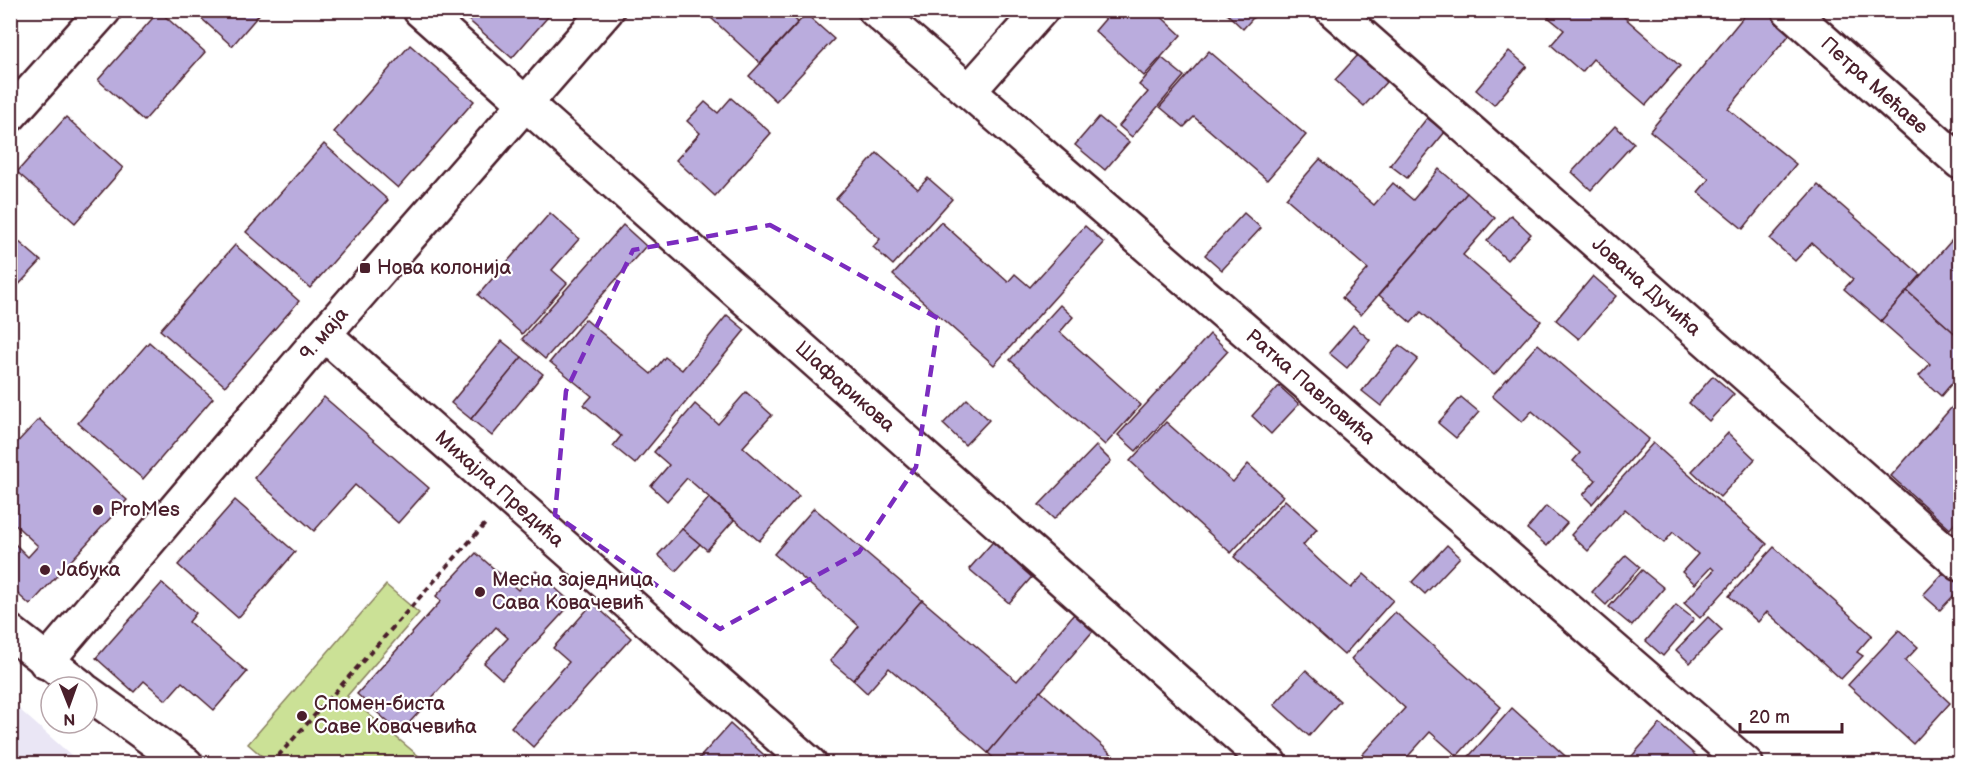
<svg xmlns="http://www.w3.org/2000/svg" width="1971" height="774" viewBox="0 0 1971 774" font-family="'Balsamiq Sans',sans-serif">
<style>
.built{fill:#eae6f5}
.green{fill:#cbe196;stroke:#8a8060;stroke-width:1.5}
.building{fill:#baacdd;stroke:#4a1f2b;stroke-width:1.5}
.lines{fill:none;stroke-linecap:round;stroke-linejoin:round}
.minor-casing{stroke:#4a1f2b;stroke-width:38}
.path{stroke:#4a1f2b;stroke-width:4;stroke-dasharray:6 4.5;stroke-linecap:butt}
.minor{stroke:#fff;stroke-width:33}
.marked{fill:none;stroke:#7b2cbf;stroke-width:4.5;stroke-dasharray:12 8;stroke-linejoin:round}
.poi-dot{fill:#4a1f2b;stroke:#fff;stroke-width:2}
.labels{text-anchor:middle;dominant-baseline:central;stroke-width:4.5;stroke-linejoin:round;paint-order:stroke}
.street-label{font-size:20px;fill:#4a1f2b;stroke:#fff}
.poi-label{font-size:20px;fill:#4a1f2b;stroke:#fff;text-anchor:start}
</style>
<rect width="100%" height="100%" fill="#fff"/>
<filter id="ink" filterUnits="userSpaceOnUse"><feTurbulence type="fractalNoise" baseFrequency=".0167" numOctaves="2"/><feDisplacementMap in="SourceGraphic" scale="12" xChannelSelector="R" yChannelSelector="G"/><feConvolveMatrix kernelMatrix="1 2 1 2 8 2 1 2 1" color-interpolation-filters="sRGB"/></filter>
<g filter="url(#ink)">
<polygon class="built" points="10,702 11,702 80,763 11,763"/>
<polygon class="green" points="386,585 419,613 347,696 427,763 270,763 248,744"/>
<g class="building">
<polygon points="192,10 263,10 232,46"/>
<polygon points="457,10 554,10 512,58"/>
<polygon points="717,10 785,10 798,22 760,63 711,18"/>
<polygon points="1113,10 1154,10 1181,35 1144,76 1095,31"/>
<polygon points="1223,10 1260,10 1243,29"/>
<polygon points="1553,10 1616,10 1680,66 1646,105 1593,59 1582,72 1551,45 1564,30 1548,17"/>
<polygon points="1749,10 1773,10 1795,28 1728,109 1796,164 1743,229 1698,192 1709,179 1650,131"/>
<polygon points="159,11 205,52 144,121 98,80"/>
<polygon points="806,14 834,39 776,101 749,76"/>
<polygon points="410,45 474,101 398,188 334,132"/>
<polygon points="1209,51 1306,135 1267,180 1194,117 1184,127 1160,107"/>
<polygon points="1509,51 1527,66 1494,105 1476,90"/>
<polygon points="1358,55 1387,81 1364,106 1335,80"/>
<polygon points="1162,58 1184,76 1132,137 1119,126 1148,92 1139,85"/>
<polygon points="731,98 771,133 715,196 676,160 700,133 687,121 705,102 718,113"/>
<polygon points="66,117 123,168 75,223 17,172"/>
<polygon points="1099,117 1129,142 1105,170 1075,145"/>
<polygon points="1427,118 1445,132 1407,178 1390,165"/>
<polygon points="1615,126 1634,143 1591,190 1572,172"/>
<polygon points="324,144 388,200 310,288 246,232"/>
<polygon points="877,153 918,189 928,178 952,199 893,265 873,247 880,239 836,199"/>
<polygon points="1320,159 1374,205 1393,183 1413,200 1439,169 1467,193 1361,315 1342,298 1368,269 1286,198"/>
<polygon points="1818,185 1921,275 1881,321 1844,289 1853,279 1812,243 1795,261 1770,239"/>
<polygon points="1467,193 1495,218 1463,255 1541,321 1494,375 1421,312 1411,323 1379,295"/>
<polygon points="550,213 579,239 552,270 567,283 522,334 478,295"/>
<polygon points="1244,213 1261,228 1222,270 1205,255"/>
<polygon points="1511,215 1531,234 1507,260 1487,241"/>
<polygon points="941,222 1008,282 1015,274 1030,287 1085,226 1104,243 994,365 893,275"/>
<polygon points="623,225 646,246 545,359 522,339"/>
<polygon points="1960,231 1960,338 1907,291"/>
<polygon points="10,234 41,261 10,294"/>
<polygon points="235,245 299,301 225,386 160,330"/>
<polygon points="1593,276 1616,296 1579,339 1556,320"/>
<polygon points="1907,291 1960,338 1960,374 1941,396 1919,376 1930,364 1881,321"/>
<polygon points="1060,305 1073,317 1060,332 1141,405 1105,445 1010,360"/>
<polygon points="727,315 745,330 635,464 613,446 621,436 584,405 592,396 550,362 585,319 651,374 665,357 682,370"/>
<polygon points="1353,325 1370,340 1347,368 1329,353"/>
<polygon points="1210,334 1228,351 1136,451 1118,435"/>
<polygon points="502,341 522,357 471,419 451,403"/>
<polygon points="149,342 213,398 143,479 78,423"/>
<polygon points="1538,344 1649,439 1592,504 1583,495 1596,480 1573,461 1580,453 1532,411 1522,422 1492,396"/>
<polygon points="1399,345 1418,359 1381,406 1362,391"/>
<polygon points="522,357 543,374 492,436 471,419"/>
<polygon points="1713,376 1734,394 1709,421 1689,403"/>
<polygon points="1279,386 1299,404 1271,434 1252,416"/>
<polygon points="746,392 772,415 743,447 799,496 759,541 687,478 667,501 651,486 669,465 654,452 695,404 718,424"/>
<polygon points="324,397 429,488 398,523 355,485 314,531 254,478"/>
<polygon points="1461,397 1479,412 1456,438 1438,423"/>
<polygon points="1960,398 1960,517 1950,529 1891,476"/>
<polygon points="967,399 989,420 965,445 943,424"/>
<polygon points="39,419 127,500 30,605 10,587 10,549 15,544 28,557 38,546 10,520 10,450"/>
<polygon points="1166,422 1233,482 1248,464 1283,496 1231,553 1130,461"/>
<polygon points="1728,433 1755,459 1720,497 1692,471"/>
<polygon points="1653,443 1767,544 1700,618 1684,603 1714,570 1711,567 1695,584 1682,572 1698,554 1673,532 1664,543 1625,509 1588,551 1571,535"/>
<polygon points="1096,446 1111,461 1054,519 1039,505"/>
<polygon points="709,498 734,520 707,550 682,529"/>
<polygon points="235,500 295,552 238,618 178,565"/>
<polygon points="1285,500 1317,529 1303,545 1323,564 1351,588 1364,574 1393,600 1344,655 1234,557"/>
<polygon points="1546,506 1567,523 1547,546 1527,529"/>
<polygon points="814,508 922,600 853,680 830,661 859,626 774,554"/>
<polygon points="682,529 700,544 676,571 658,555"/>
<polygon points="998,536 1038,570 1009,603 969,569"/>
<polygon points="1447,545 1460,557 1425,594 1412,582"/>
<polygon points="1774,547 1872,635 1857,652 1863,656 1841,679 1767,612 1758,622 1729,596"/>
<polygon points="476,553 518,590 536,571 572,603 502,679 484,663 508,638 496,627 400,733 357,694 441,601 436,596"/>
<polygon points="1626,555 1640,567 1606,605 1592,592"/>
<polygon points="1948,568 1960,579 1960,589 1940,610 1923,595"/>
<polygon points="1642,570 1664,588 1632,626 1609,607"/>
<polygon points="162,583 196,613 189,622 247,672 214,710 182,682 166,700 144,681 134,692 96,658"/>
<polygon points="922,600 1017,681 1074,614 1093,631 988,753 889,668 867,693 853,680"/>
<polygon points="593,603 631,638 533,747 511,727 569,662 553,648"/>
<polygon points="1676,605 1694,619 1663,656 1646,641"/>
<polygon points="1395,612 1501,707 1457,756 1430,732 1401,764 1370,764 1362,755 1405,708 1351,659"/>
<polygon points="1708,617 1722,630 1690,663 1676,650"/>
<polygon points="1899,630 1918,647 1905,661 1950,703 1913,744 1848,685"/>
<polygon points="1306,670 1340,701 1309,736 1274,705"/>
<polygon points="1040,691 1064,712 1123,764 1000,764 988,753"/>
<polygon points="1512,708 1574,764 1463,763"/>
<polygon points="730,724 774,764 694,764"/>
<polygon points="1660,724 1705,764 1625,764"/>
</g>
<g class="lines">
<defs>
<g id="minor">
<path id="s1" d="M420,10L1270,764"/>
<path id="s2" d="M875,10L1746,764"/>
<path id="s3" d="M1333,10L1960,564"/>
<path id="s4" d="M1789,10L1960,162"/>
<polyline points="969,91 1041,10"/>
<polyline points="10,115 104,10"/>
<path id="s5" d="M324,334L810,764"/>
<polyline points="10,632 81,687"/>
<path id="s6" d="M46,662L324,334L607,10"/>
<polyline points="87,692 186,764"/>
</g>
</defs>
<use href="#minor" class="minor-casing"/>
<polyline class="path" points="271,764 486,523"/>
<use href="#minor" class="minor"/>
</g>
</g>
<path class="marked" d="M770,225L939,319L916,467L859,552L720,629L555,515L566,391L633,250Z"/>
<g class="poi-dot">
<rect x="359" y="262" width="12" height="12" rx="3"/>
<circle cx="98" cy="510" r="6"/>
<circle cx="45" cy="570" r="6"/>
<circle cx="480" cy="592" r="6"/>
<circle cx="302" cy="716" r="6"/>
</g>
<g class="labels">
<g class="street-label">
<text stroke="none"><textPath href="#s4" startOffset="114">Петра Мећаве</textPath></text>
<text stroke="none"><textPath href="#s3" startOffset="418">Јована Дучића</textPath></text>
<text stroke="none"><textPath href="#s6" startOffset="430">9. маја</textPath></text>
<text stroke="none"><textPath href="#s1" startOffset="568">Шафарикова</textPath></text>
<text stroke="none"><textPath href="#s2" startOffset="576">Ратка Павловића</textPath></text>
<text stroke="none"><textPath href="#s5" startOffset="234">Михајла Предића</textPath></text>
</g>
<g class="poi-label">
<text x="377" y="268">Нова колонија</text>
<text x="110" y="510">ProMes</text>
<text x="57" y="570">Јабука</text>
<text x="492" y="580">Месна заједница<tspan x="492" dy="23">Сава Ковачевић</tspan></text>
<text x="314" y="704">Спомен-биста<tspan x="314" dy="23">Саве Ковачевића</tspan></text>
</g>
</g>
<rect width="1971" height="774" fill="none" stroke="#fff" stroke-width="36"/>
<rect x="18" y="18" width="1935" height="738" fill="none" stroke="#4a1f2b" stroke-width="2" filter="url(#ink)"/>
<g transform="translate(69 705) rotate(179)"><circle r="28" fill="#ffffff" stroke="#b7a5aa" stroke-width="1.5"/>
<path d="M0-4.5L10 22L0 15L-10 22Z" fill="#4a1f2b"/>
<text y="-9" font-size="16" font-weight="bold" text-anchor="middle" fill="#4a1f2b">N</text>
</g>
<path d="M1740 723v9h102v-9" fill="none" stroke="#4a1f2b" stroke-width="3"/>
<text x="1749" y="723" font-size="18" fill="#4a1f2b" stroke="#ffffff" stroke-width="4.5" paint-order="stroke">20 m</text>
</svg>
